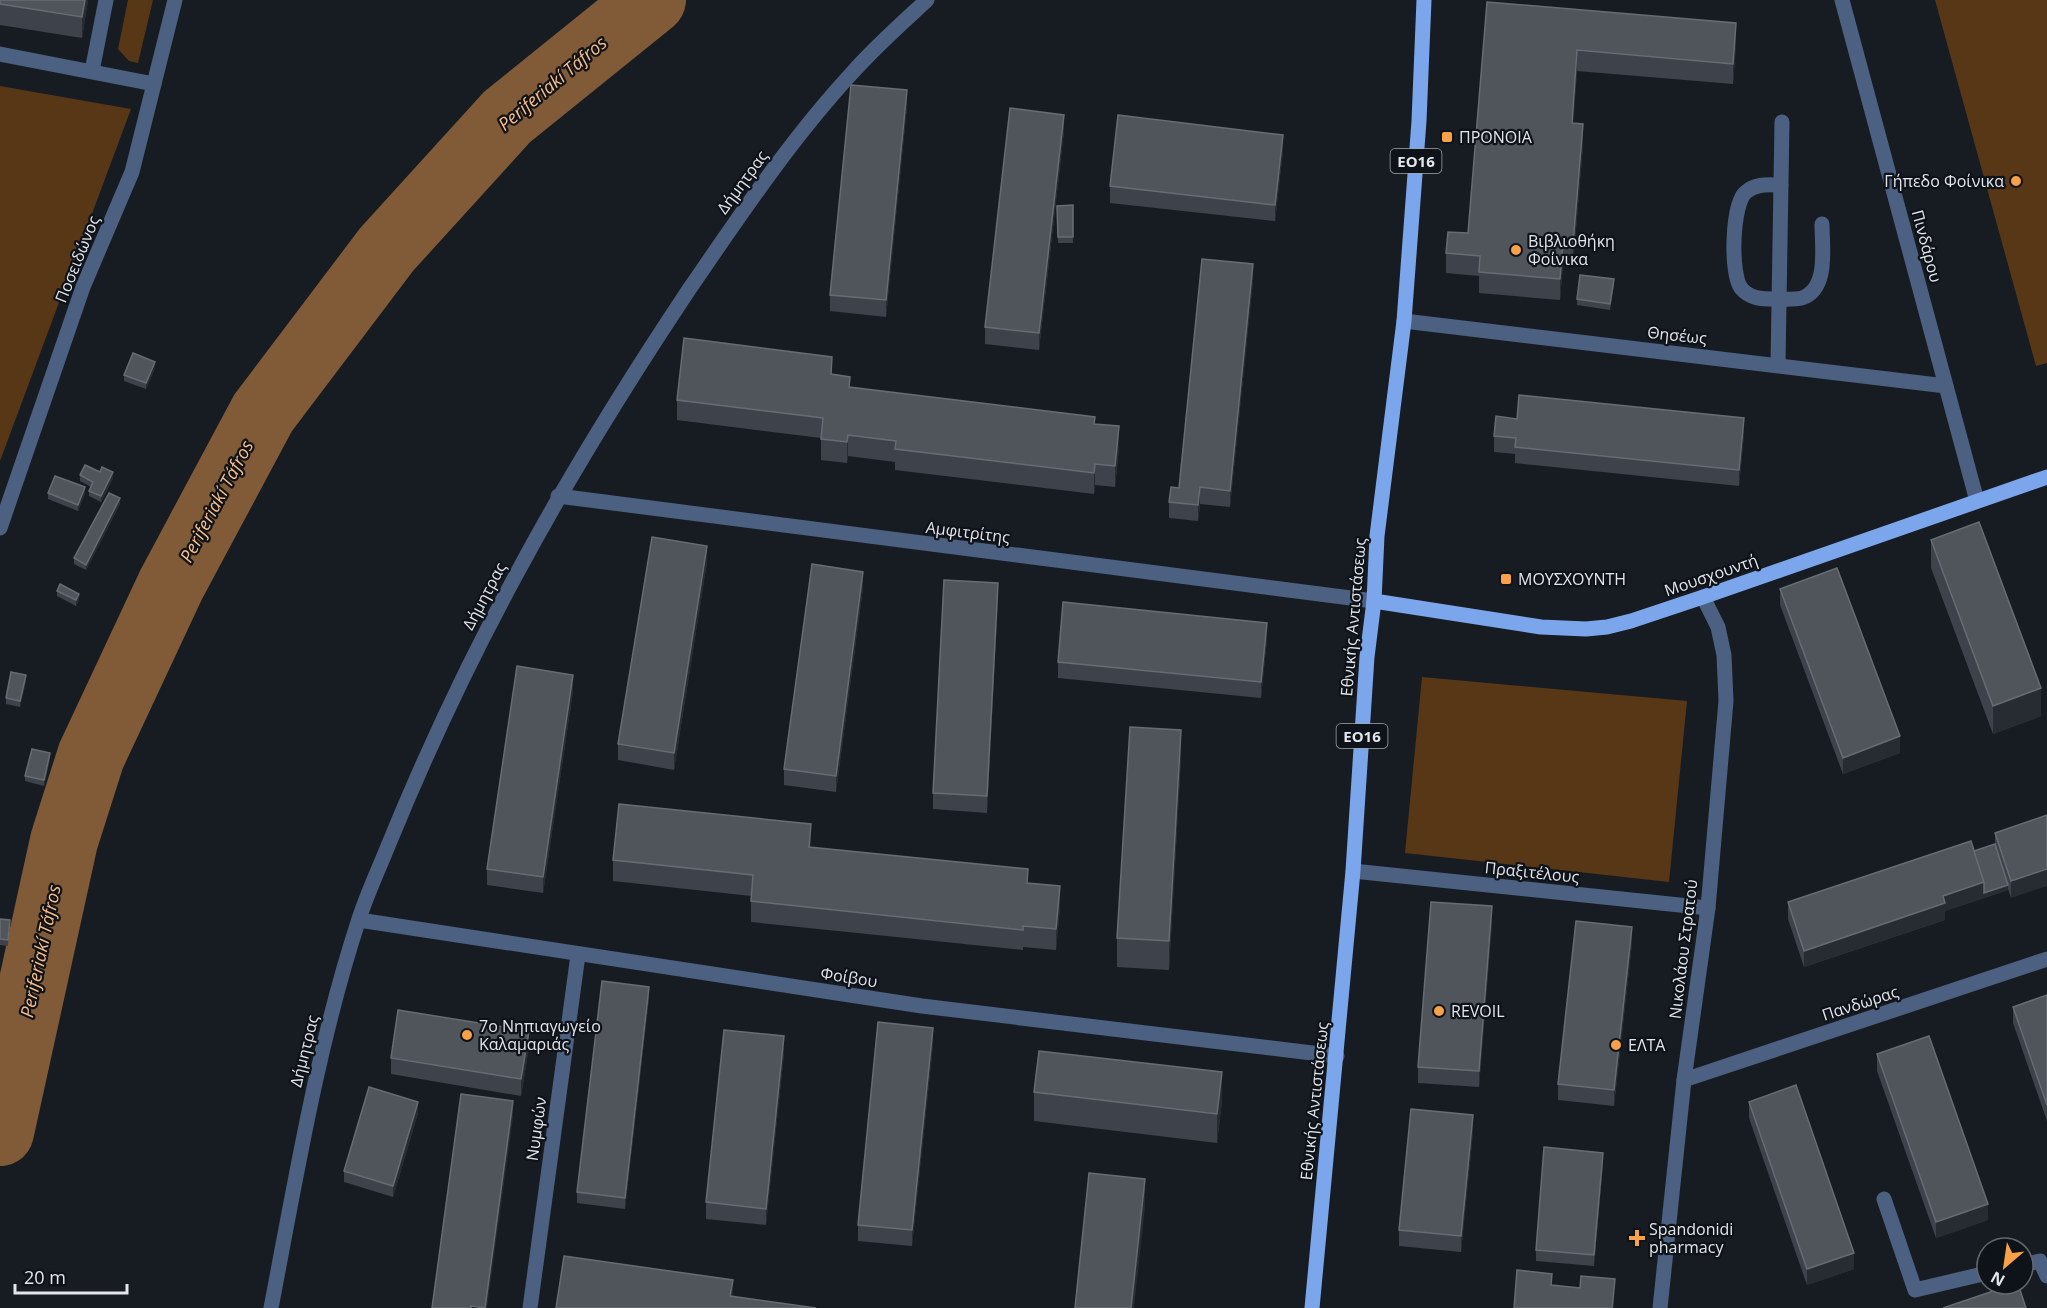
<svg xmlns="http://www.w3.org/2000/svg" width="2047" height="1308" viewBox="0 0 2047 1308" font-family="'Open Sans',sans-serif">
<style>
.green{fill:#583716}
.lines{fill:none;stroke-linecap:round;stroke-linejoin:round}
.river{stroke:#815b37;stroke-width:68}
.minor{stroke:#4c6081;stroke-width:15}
.major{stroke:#7ca6eb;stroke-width:15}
.wall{fill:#3e434b}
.shaded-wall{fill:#272c33}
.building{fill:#50555c;stroke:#676c73;stroke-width:1.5}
.poi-dot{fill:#f7a148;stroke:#0e1219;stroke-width:2}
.labels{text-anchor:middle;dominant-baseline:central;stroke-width:4.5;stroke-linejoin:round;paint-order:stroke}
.shield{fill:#0e1219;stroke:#a3a6ac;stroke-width:1.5}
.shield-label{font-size:15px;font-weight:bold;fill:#e3e6eb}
.poi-label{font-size:16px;fill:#e3e6eb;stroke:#0e1219;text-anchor:start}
.street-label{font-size:16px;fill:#e3e6eb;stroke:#0e1219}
.water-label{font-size:18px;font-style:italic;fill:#fcbe86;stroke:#0e1219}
</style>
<rect width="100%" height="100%" fill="#171c22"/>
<g class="green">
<polygon points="128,0 153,0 138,63 129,61 118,49"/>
<polygon points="1935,0 2047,0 2047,363 2036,366"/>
<polygon points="0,86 131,109 0,461"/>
<polygon points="1422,677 1687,701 1669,882 1405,853"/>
</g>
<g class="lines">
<polyline class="river" points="0,1132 64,841 91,756 171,585 263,413 387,249 507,117 652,0"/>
<g class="minor">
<polyline points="1842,0 1977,501"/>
<polyline points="0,54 154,84"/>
<polyline points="92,71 106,0"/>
<path d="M1781,185C1769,185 1756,183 1746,192C1732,203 1730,273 1741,288C1750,299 1762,299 1775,299C1784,299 1793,300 1802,298C1829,289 1822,247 1822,224"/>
<polyline points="1404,321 1946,386"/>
<polyline points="1778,364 1782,122"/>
<polyline points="558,496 1374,601"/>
<polyline points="0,528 83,287 132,172 175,0"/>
<polyline points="1353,871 1708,908"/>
<polyline points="359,920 922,1006 1337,1056"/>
<polyline points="1684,1080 2047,959"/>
<polyline points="1884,1199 1915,1290 1987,1273"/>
<polyline points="2023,1265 2040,1261 2047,1276"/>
<path d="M271,1308C296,1178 317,1048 358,922C366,896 378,871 388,846C426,753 468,663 516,575C569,476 628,381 690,288C741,214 791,139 852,73C875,47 901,24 927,0"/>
<polyline points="530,1308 578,955"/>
<polyline points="1660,1308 1684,1080 1708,908 1726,701 1724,655 1718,627 1703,597"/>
</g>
<g class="major">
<polyline points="1374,601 1541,627 1586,629 1607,627 1631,621 1703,597 2047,477"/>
<polyline points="1312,1308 1353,871 1367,657 1374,601 1377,536 1404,321 1419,121 1424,0"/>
</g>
</g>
<g class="wall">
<polygon points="0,0 88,0 82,38 0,25"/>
<polygon points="1487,2 1736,44 1733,84 1577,71 1573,123 1583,145 1573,265 1563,264 1560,300 1479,293 1479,276 1446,273 1446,253 1468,233"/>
<polygon points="907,106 886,317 830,311 830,295"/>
<polygon points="1064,131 1039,350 985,344 985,327"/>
<polygon points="1283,151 1275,221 1110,203 1110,186"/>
<polygon points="1073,205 1073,243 1058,243 1057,206"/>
<polygon points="1253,280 1230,507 1200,504 1198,521 1169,518 1169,502 1179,488"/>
<polygon points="1614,284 1610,310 1577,305 1577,299"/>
<polygon points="155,368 146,389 124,381 124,375"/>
<polygon points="832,375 850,387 1095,424 1119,447 1115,487 1095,485 1094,494 895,470 895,462 848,456 847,463 821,460 821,438 677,420 677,400"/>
<polygon points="1517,419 1744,434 1739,486 1515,463 1515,454 1494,452 1494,436"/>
<polygon points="80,475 113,478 101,502 89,496 89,491 91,487 80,481"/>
<polygon points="48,493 85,493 78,511 48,499"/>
<polygon points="120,504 86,570 74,564 74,558"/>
<polygon points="1931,540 2041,716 1993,734 1931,568"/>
<polygon points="707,562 674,770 618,760 618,744"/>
<polygon points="863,588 836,792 784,785 784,769"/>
<polygon points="1780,589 1900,753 1843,774 1780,605"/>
<polygon points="57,591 79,600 76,606 57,596"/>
<polygon points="998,599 987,813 933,809 933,793"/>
<polygon points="1267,639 1261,698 1058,678 1058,662"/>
<polygon points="26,681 20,707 6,704 6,698"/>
<polygon points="573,691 543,893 487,885 487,869"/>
<polygon points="1181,758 1169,970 1117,967 1117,938"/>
<polygon points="50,759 44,786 25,781 25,776"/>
<polygon points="2047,815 2011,898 2008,889 2008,890 1945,911 1945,920 1804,967 1788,919 1788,902 1974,851 1995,844 1995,833"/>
<polygon points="811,847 1028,883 1060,907 1056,950 1023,947 1023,950 751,922 751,896 613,881 613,860"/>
<polygon points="0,919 10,920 8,946 0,945"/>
<polygon points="1492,923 1479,1087 1418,1083 1418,1067"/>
<polygon points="1632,943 1614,1106 1558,1100 1558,1084"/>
<polygon points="2047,995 2047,1121 2013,1023 2013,1007"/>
<polygon points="649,998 625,1209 577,1203 577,1192"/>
<polygon points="933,1044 912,1246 858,1241 858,1225"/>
<polygon points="529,1047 521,1096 391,1074 391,1058"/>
<polygon points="784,1053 766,1225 706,1219 706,1202"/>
<polygon points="1877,1054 1988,1220 1936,1238 1877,1071"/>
<polygon points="1034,1092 1222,1101 1217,1143 1034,1121"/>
<polygon points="1749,1102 1854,1269 1807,1285 1749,1118"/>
<polygon points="418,1113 393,1197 344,1182 344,1171"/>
<polygon points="1473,1132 1461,1252 1399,1246 1399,1230"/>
<polygon points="1603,1164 1594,1266 1536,1261 1536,1250"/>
</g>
<g class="shaded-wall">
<polygon points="85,0 88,0 82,38 82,17"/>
<polygon points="1736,23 1736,44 1733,84 1733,64"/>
<polygon points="1577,50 1577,71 1572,144 1572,123"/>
<polygon points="907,90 907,106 886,317 886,300"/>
<polygon points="1064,115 1064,131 1039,350 1039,333"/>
<polygon points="1583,124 1583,145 1573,265 1573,244"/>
<polygon points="1283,135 1283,151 1275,221 1275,205"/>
<polygon points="1563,243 1563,264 1560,300 1560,279"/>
<polygon points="1253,264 1253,280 1230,507 1230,491"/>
<polygon points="155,362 155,368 146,389 146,383"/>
<polygon points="1744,418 1744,434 1739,486 1739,470"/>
<polygon points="1119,426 1119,447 1115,487 1115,466"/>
<polygon points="848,435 848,456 847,463 847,442"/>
<polygon points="1095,464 1095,485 1094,494 1094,473"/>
<polygon points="113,472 113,478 101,502 101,496"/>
<polygon points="85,487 85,493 78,511 78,505"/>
<polygon points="1200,487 1200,504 1198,521 1198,505"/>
<polygon points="120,498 120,504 86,570 86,565"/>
<polygon points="707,546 707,562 674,770 674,753"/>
<polygon points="863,572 863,588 836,792 836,776"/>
<polygon points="998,583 998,599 987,813 987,796"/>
<polygon points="79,594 79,600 76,606 76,600"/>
<polygon points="1267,623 1267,639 1261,698 1261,682"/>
<polygon points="26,675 26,681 20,707 20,701"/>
<polygon points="573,675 573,691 543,893 543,877"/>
<polygon points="2041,688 2041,716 1993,734 1993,706"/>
<polygon points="1181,730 1181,758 1169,970 1169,941"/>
<polygon points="1900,736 1900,753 1843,774 1843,758"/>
<polygon points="50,753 50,759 44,786 44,780"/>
<polygon points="811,824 811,845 809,867 809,847"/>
<polygon points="2047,869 2047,886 2011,898 2011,881"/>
<polygon points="1984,882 2008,885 2008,890 1945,911 1945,920 1804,967 1804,951 1943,896"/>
<polygon points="1060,886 1060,907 1056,950 1056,929"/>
<polygon points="1492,906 1492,923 1479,1087 1479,1071"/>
<polygon points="1632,927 1632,943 1614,1106 1614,1090"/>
<polygon points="649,987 649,998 625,1209 625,1198"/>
<polygon points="933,1028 933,1044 912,1246 912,1230"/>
<polygon points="529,1031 529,1047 521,1096 521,1079"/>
<polygon points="784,1036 784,1053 766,1225 766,1209"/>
<polygon points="1222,1072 1222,1101 1217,1143 1217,1114"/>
<polygon points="513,1101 513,1118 487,1308 485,1308"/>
<polygon points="418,1102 418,1113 393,1197 393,1186"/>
<polygon points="1473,1115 1473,1132 1461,1252 1461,1236"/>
<polygon points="1603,1153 1603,1164 1594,1266 1594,1255"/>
<polygon points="1145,1179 1145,1208 1134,1308 1131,1308"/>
<polygon points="1988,1204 1988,1220 1936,1238 1936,1222"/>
<polygon points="1854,1253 1854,1269 1807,1285 1807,1269"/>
<polygon points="1615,1279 1614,1308 1612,1308"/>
<polygon points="733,1280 733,1296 730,1296"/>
</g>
<g class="building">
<polygon points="0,0 85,0 82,17 0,4"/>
<polygon points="1487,2 1736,23 1733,64 1577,50 1572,123 1583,124 1573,244 1563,243 1560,279 1479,272 1480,256 1446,253 1448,232 1468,233"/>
<polygon points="851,85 907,90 886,300 830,295"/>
<polygon points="1010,108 1064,115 1039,333 985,327"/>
<polygon points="1118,115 1283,135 1275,205 1110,186"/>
<polygon points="1073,205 1073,237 1058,237 1057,206"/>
<polygon points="1202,259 1253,264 1230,491 1200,487 1198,505 1169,502 1171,487 1179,488"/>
<polygon points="1580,275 1614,279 1610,304 1577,299"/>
<polygon points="684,338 832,357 831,374 850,377 849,387 1095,417 1094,424 1119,426 1115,466 1095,464 1094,473 895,449 896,441 848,435 847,442 821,439 823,418 677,400"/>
<polygon points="133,353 155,362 146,383 124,375"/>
<polygon points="1519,395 1744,418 1739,470 1515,447 1516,438 1494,436 1496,416 1517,419"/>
<polygon points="85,465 100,472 102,467 113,472 101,496 89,491 93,482 80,475"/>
<polygon points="55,476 85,487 78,505 48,493"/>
<polygon points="109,493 120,498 86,565 74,558"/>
<polygon points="1979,522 2041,688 1993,706 1931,540"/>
<polygon points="652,537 707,546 674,753 618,744"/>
<polygon points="812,564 863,572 836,776 784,769"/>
<polygon points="1837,568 1900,736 1843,758 1780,589"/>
<polygon points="944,580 998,583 987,796 933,793"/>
<polygon points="60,584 79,594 76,600 57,591"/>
<polygon points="1063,602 1267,623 1261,682 1058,662"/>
<polygon points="517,666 573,675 543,877 487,869"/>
<polygon points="11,672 26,675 20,701 6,698"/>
<polygon points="1130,727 1181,730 1169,941 1117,938"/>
<polygon points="32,749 50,753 44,780 25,776"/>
<polygon points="619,804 811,824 809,847 1028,869 1027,883 1060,886 1056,929 1023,926 1023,930 751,901 753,875 613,860"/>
<polygon points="2047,815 2047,869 2011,881 1995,833"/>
<polygon points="1971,841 1984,882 1943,896 1945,903 1804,951 1788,902"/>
<polygon points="1995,844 2008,885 1984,893 1984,882 1974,851"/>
<polygon points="1431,902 1492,906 1479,1071 1418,1067"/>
<polygon points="0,919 10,920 8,940 0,939"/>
<polygon points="1576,921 1632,927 1614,1090 1558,1084"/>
<polygon points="602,981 649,987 625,1198 577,1192"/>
<polygon points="2047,995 2047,1105 2013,1007"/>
<polygon points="398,1010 529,1031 521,1079 391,1058"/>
<polygon points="878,1022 933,1028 912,1230 858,1225"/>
<polygon points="724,1030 784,1036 766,1209 706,1202"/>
<polygon points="1929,1036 1988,1204 1936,1222 1877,1054"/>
<polygon points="1039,1051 1222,1072 1217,1114 1034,1092"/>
<polygon points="1796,1085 1854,1253 1807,1269 1749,1102"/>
<polygon points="369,1087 418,1102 393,1186 344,1171"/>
<polygon points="461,1094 513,1101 485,1308 471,1306 471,1308 432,1308"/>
<polygon points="1411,1109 1473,1115 1461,1236 1399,1230"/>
<polygon points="1544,1147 1603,1153 1594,1255 1536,1250"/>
<polygon points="1089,1173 1145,1179 1131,1308 1075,1308"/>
<polygon points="564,1256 733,1280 730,1296 816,1308 556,1308"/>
<polygon points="1517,1270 1552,1274 1551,1285 1580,1288 1581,1276 1615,1279 1612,1308 1514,1308"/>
<polygon points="2014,1284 2018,1284 2026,1308 1943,1308"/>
</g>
<g class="poi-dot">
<rect x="1441" y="131" width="12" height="12" rx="3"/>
<circle cx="2016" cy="181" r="6"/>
<circle cx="1516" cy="250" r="6"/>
<rect x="1500" y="573" width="12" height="12" rx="3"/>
<circle cx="1439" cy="1011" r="6"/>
<circle cx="467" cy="1035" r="6"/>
<circle cx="1616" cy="1045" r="6"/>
<path d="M1634 1229h6v6h6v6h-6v6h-6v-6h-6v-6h6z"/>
</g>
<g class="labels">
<g class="shield">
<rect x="1390.5" y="149" width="51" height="24" rx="4.5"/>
<rect x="1336.5" y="724" width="51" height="24" rx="4.5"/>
</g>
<g class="shield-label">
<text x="1416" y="161">ΕΟ16</text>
<text x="1362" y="736">ΕΟ16</text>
</g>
<g class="poi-label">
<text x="1459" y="137">ΠΡΟΝΟΙΑ</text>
<text x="2004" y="181" text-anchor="end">Γήπεδο Φοίνικα</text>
<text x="1528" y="241">Βιβλιοθήκη<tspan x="1528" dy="18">Φοίνικα</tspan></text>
<text x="1518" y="579">ΜΟΥΣΧΟΥΝΤΗ</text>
<text x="1451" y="1011">REVOIL</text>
<text x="479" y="1026">7ο Νηπιαγωγείο<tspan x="479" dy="18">Καλαμαριάς</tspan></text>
<text x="1628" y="1045">ΕΛΤΑ</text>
<text x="1649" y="1229">Spandonidi<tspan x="1649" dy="18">pharmacy</tspan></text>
</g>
<g class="street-label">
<text transform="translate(742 182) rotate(-54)">Δήμητρας</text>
<text transform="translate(1927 246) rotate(75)">Πινδάρου</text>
<text transform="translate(77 259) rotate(-68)">Ποσειδώνος</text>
<text transform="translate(1677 335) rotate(6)">Θησέως</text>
<text transform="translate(968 532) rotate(7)">Αμφιτρίτης</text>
<text transform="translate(1711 575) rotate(-19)">Μουσχουντή</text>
<text transform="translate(484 596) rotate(-62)">Δήμητρας</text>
<text transform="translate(1353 617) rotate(-85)">Εθνικής Αντιστάσεως</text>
<text transform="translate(1532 872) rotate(6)">Πραξιτέλους</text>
<text transform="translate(1683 949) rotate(-83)">Νικολάου Στρατού</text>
<text transform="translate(849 977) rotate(9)">Φοίβου</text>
<text transform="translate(1860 1003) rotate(-18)">Πανδώρας</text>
<text transform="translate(304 1051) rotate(-76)">Δήμητρας</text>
<text transform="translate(1314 1101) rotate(-84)">Εθνικής Αντιστάσεως</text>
<text transform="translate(536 1129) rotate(-82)">Νυμφών</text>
</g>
<g class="water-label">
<text transform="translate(552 83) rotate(-40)">Periferiakí Táfros</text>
<text transform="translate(216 501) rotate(-62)">Periferiakí Táfros</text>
<text transform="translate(40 951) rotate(-78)">Periferiakí Táfros</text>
</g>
</g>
<g transform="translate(2005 1266) rotate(209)"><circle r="28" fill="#0e1219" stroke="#63676d" stroke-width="1.5"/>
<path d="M0-4.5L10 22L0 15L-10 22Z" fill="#f7a148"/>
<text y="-9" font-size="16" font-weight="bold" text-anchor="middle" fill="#e3e6eb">N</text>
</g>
<path d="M15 1284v9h112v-9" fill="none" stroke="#e3e6eb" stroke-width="3"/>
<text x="24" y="1284" font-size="18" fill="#e3e6eb" stroke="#0e1219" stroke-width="4.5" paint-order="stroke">20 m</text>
</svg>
